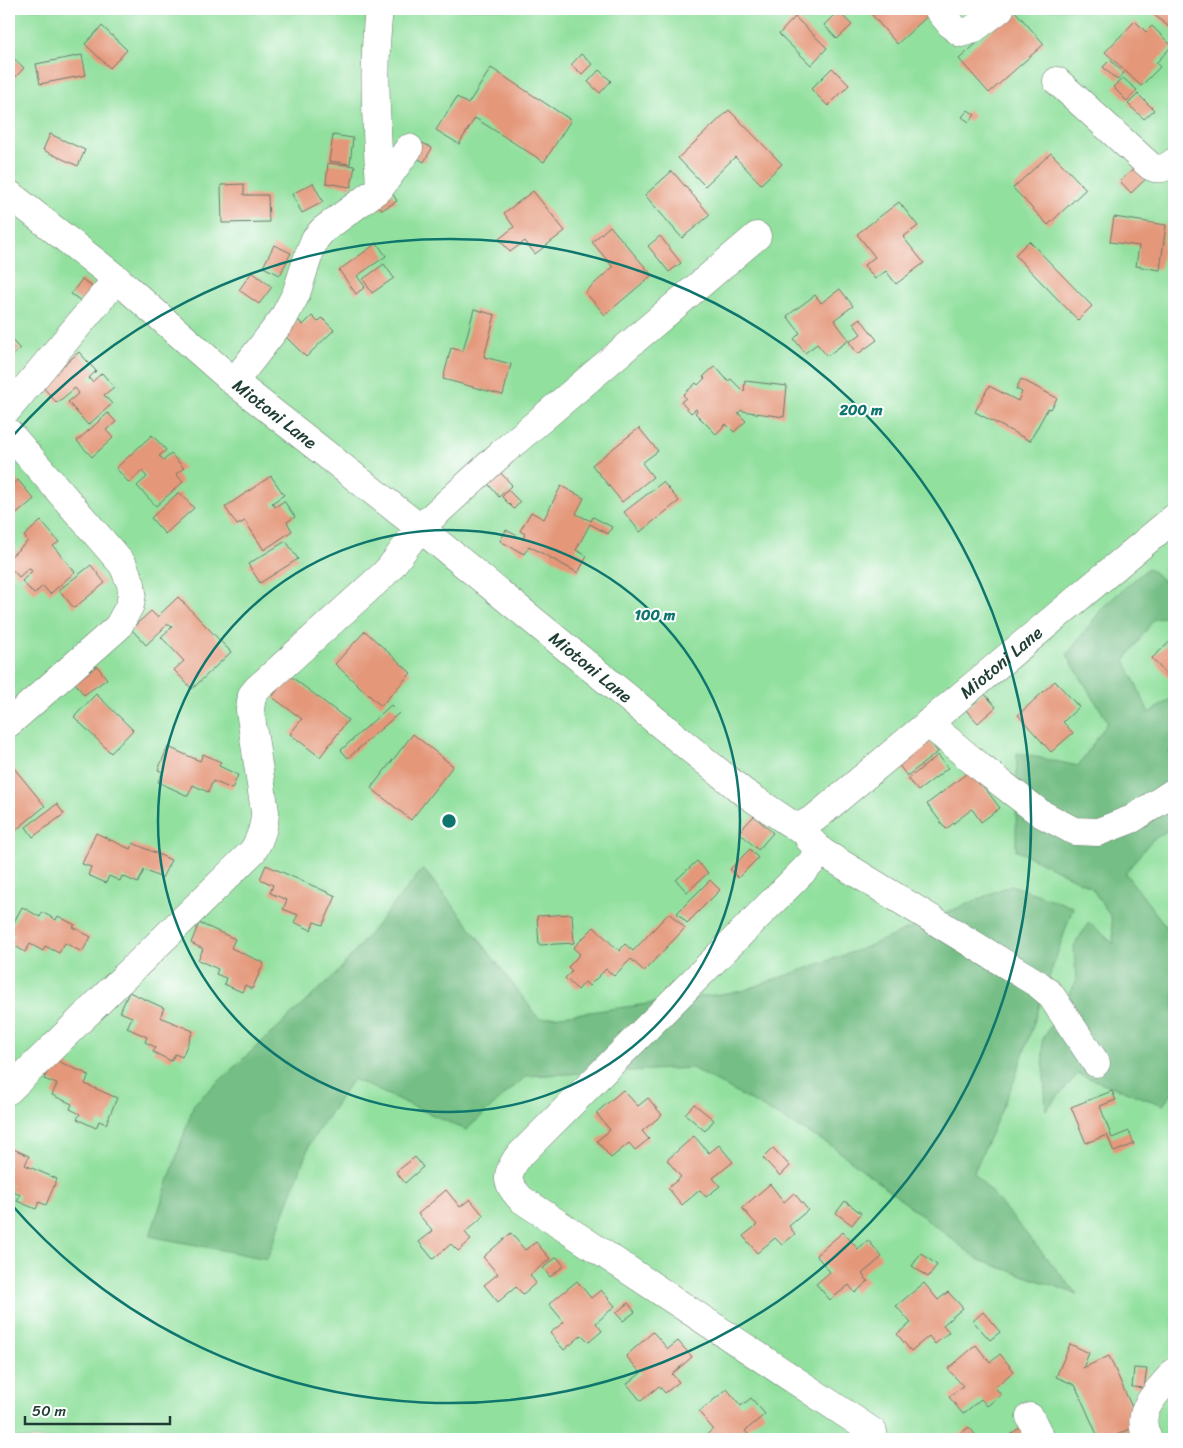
<svg xmlns="http://www.w3.org/2000/svg" width="1183" height="1448" viewBox="0 0 1183 1448" font-family="Sriracha,sans-serif">
<style>
.green{fill:#91e09e;stroke:#588e69}
.forest{fill:#74be85;stroke:#4a7e5c}
.building{fill:#e49779}
.lines{fill:none;stroke-linecap:round;stroke-linejoin:round}
.minor-casing{stroke:#697869;stroke-width:29}
.minor{stroke:#fff;stroke-width:28}
.ring{fill:none;stroke:#0f766e;stroke-width:2.5}
.labels{text-anchor:middle;dominant-baseline:central;stroke-width:4;stroke-linejoin:round;paint-order:stroke}
.street-label{font-size:18px;fill:#1f3d34;stroke:#fff}
.centre{fill:#0f766e;stroke:#fff;stroke-width:2.5}
.ring-label{font-size:15px;text-anchor:middle;font-weight:bold;fill:#0f766e;stroke:#fff;stroke-width:4;stroke-linejoin:round;paint-order:stroke}
</style>
<rect width="100%" height="100%" fill="#fff"/>
<filter id="ink" filterUnits="userSpaceOnUse"><feTurbulence type="fractalNoise" baseFrequency=".02" numOctaves="2"/><feDisplacementMap in="SourceGraphic" scale="10" xChannelSelector="R" yChannelSelector="G"/><feConvolveMatrix kernelMatrix="1 2 1 2 8 2 1 2 1" color-interpolation-filters="sRGB"/></filter>
<filter id="wash" filterUnits="userSpaceOnUse"><feTurbulence type="fractalNoise" baseFrequency=".0096" numOctaves="4" result="noise"/><feDisplacementMap in="SourceGraphic" scale="20" xChannelSelector="R" yChannelSelector="G"/><feGaussianBlur stdDeviation="1.12" result="paint"/><feColorMatrix in="noise" values="0 0 0 0 0 0 0 0 0 0 0 0 0 0 0 0 0 1.4 0 .05"/><feComposite in="paint" operator="in"/></filter>
<g filter="url(#wash)">
<rect width="100%" height="100%" fill="#f3e5cb"/>
<rect class="green" x="9" y="9" width="1165" height="1430"/>
<g class="forest">
<polygon points="1148,568 1174,589 1174,615 1154,619 1125,660 1149,713 1174,697 1174,748 1169,751 1174,761 1174,826 1151,841 1125,873 1167,928 1174,966 1174,1091 1163,1105 1078,1074 1046,1110 1042,1041 1076,982 1074,946 1089,922 1114,944 1111,917 1091,887 1016,850 1017,753 1078,766 1108,722 1067,655 1104,606"/>
<polygon points="423,869 460,914 539,1019 742,991 867,947 1011,885 1073,907 1014,1081 974,1172 1077,1294 979,1260 832,1146 692,1068 526,1076 466,1130 353,1079 310,1143 267,1259 150,1236 194,1104 337,973"/>
</g>
<g id="blocks">
<g class="building">
<polygon points="879,9 927,9 931,13 897,44 872,15"/>
<polygon points="1147,9 1174,9 1174,31"/>
<polygon points="1014,10 1044,44 989,93 959,59"/>
<polygon points="838,11 852,25 837,39 824,25"/>
<polygon points="795,17 827,48 811,65 779,34"/>
<polygon points="1135,21 1146,32 1152,26 1172,46 1156,63 1160,67 1141,86 1105,52"/>
<polygon points="102,26 127,50 110,68 85,44"/>
<polygon points="9,54 24,68 9,84"/>
<polygon points="581,54 592,64 582,74 571,65"/>
<polygon points="82,55 86,75 40,84 36,64"/>
<polygon points="1110,60 1124,73 1117,80 1103,67"/>
<polygon points="491,68 571,120 544,162 475,118 459,144 436,130 457,97 468,104"/>
<polygon points="832,68 849,85 828,106 811,89"/>
<polygon points="599,70 611,81 600,93 588,82"/>
<polygon points="1123,78 1137,90 1127,101 1113,87"/>
<polygon points="1138,94 1154,110 1144,119 1128,104"/>
<polygon points="729,110 782,164 761,184 735,157 705,186 678,158"/>
<polygon points="968,110 975,115 969,122 962,117"/>
<polygon points="50,134 85,150 78,166 43,150"/>
<polygon points="333,135 353,138 350,164 329,161"/>
<polygon points="417,140 432,148 424,162 410,154"/>
<polygon points="1051,153 1086,189 1048,225 1013,188"/>
<polygon points="1142,162 1152,173 1131,193 1120,181"/>
<polygon points="328,163 355,166 351,187 326,183"/>
<polygon points="672,171 710,215 682,238 645,195"/>
<polygon points="313,183 323,202 302,213 292,194"/>
<polygon points="244,184 244,195 268,195 269,222 222,223 221,185"/>
<polygon points="389,188 397,201 382,210 374,197"/>
<polygon points="533,191 565,231 535,254 525,241 510,252 499,239 514,227 504,213"/>
<polygon points="899,202 918,226 903,237 924,263 896,284 886,271 875,279 864,265 875,257 857,234"/>
<polygon points="1114,217 1166,225 1160,270 1136,266 1139,246 1110,242"/>
<polygon points="610,226 652,275 605,315 585,292 613,267 592,242"/>
<polygon points="660,236 681,263 669,272 648,246"/>
<polygon points="1029,241 1092,306 1078,320 1015,255"/>
<polygon points="377,243 386,256 357,276 365,287 356,294 339,270"/>
<polygon points="274,245 291,253 280,275 263,267"/>
<polygon points="384,264 394,278 372,293 363,279"/>
<polygon points="252,272 272,287 259,304 239,290"/>
<polygon points="82,279 95,289 84,303 71,294"/>
<polygon points="840,289 853,306 834,320 849,340 827,356 817,344 805,353 794,339 800,333 787,316 815,295 821,303"/>
<polygon points="474,309 495,315 484,357 511,364 503,395 443,379 451,348 463,351"/>
<polygon points="312,316 318,322 322,318 334,330 306,357 283,334 298,320 303,325"/>
<polygon points="860,318 877,340 858,354 849,342 861,334 853,323"/>
<polygon points="9,337 20,349 9,359"/>
<polygon points="79,352 96,371 89,378 92,382 102,373 114,387 104,395 112,404 88,425 68,402 79,393 75,388 57,403 41,385"/>
<polygon points="715,366 728,381 731,379 744,392 745,381 787,386 784,417 742,411 742,410 738,413 746,421 734,432 726,424 716,434 695,413 697,411 696,409 691,413 681,402 686,398 683,395 696,383 698,385 705,378 703,377"/>
<polygon points="1021,379 1057,398 1051,409 1048,408 1030,441 975,412 989,386 1018,401 1022,392 1016,389"/>
<polygon points="108,413 116,422 106,430 113,438 92,457 77,441"/>
<polygon points="639,428 658,451 642,463 653,477 622,502 592,465"/>
<polygon points="152,435 166,450 159,456 164,460 171,454 184,468 176,474 183,482 156,506 137,486 147,477 142,471 129,483 116,468"/>
<polygon points="497,469 512,485 499,497 485,480"/>
<polygon points="271,476 284,495 272,503 275,507 284,501 295,517 287,522 292,531 264,550 245,521 237,525 225,507"/>
<polygon points="18,480 34,499 13,517 9,512 9,487"/>
<polygon points="663,482 679,501 640,532 624,512"/>
<polygon points="561,486 584,498 576,514 591,521 593,517 612,527 608,534 590,524 576,550 587,556 578,573 529,546 524,554 500,541 506,530 523,539 525,534 520,531 531,512 544,519"/>
<polygon points="508,490 520,502 514,509 502,497"/>
<polygon points="179,492 194,508 165,534 151,518"/>
<polygon points="41,521 59,542 53,546 75,572 50,594 43,586 34,594 22,581 32,571 29,568 19,577 9,566 9,558 28,541 24,536"/>
<polygon points="286,541 298,559 260,583 248,564"/>
<polygon points="91,565 105,583 74,608 59,590"/>
<polygon points="178,597 231,652 192,689 174,670 184,661 161,637 172,627 168,624 146,645 131,629 151,611 157,617"/>
<polygon points="365,631 411,673 381,706 335,664"/>
<polygon points="1174,638 1174,684 1152,658"/>
<polygon points="97,666 107,679 84,695 75,683"/>
<polygon points="289,675 348,720 320,757 290,734 302,719 272,697"/>
<polygon points="1055,681 1079,707 1063,722 1073,733 1051,752 1018,715"/>
<polygon points="983,692 996,707 978,723 965,709"/>
<polygon points="96,694 133,730 111,753 74,717"/>
<polygon points="391,705 399,713 348,758 341,750"/>
<polygon points="413,734 453,766 411,820 371,788"/>
<polygon points="926,737 938,752 907,776 895,760"/>
<polygon points="168,747 200,761 203,754 221,762 219,766 238,775 232,789 213,781 208,792 193,785 188,796 158,782 163,772 158,770"/>
<polygon points="938,755 948,768 918,791 908,779"/>
<polygon points="9,762 45,806 9,836"/>
<polygon points="971,770 1000,808 981,822 972,809 946,829 927,804"/>
<polygon points="57,804 64,814 33,837 26,827"/>
<polygon points="754,816 773,833 758,850 739,832"/>
<polygon points="96,833 130,849 133,843 171,860 162,878 144,870 138,883 122,876 120,881 109,876 106,883 88,875 91,867 82,864"/>
<polygon points="750,849 758,858 738,878 730,869"/>
<polygon points="697,861 708,873 687,892 676,880"/>
<polygon points="266,865 336,896 323,925 314,922 311,930 294,922 298,915 283,909 287,900 270,893 273,885 260,879"/>
<polygon points="710,880 720,890 687,923 677,913"/>
<polygon points="22,907 40,917 42,912 56,920 58,916 75,925 73,927 91,937 82,952 65,943 59,953 45,946 43,951 30,944 25,952 10,943 15,935 9,931"/>
<polygon points="669,913 685,928 644,971 631,959 614,976 606,969 589,986 585,982 578,990 565,978 572,971 568,967 580,954 573,948 594,927 619,951 625,944 633,951"/>
<polygon points="572,914 574,943 539,945 537,916"/>
<polygon points="199,923 235,939 231,948 264,963 252,989 245,985 242,992 224,984 226,978 216,974 218,969 198,960 203,949 191,943"/>
<polygon points="129,992 164,1008 160,1017 193,1031 182,1057 175,1054 171,1061 153,1052 155,1047 145,1042 147,1037 127,1028 132,1017 120,1012"/>
<polygon points="53,1059 89,1075 85,1084 117,1098 106,1124 99,1121 96,1128 77,1119 80,1114 70,1109 72,1104 52,1095 57,1084 44,1079"/>
<polygon points="623,1090 638,1106 648,1098 662,1115 642,1131 649,1139 635,1150 629,1143 611,1158 597,1141 610,1130 596,1113"/>
<polygon points="1112,1091 1116,1100 1100,1106 1112,1138 1129,1131 1134,1144 1114,1152 1107,1135 1086,1143 1071,1107"/>
<polygon points="694,1104 714,1120 705,1131 685,1114"/>
<polygon points="694,1136 709,1153 719,1145 733,1162 713,1178 720,1186 706,1197 700,1190 682,1205 668,1188 681,1177 667,1160"/>
<polygon points="9,1147 29,1156 25,1165 57,1179 46,1205 39,1202 36,1209 17,1201 20,1195 10,1190 12,1185 9,1184"/>
<polygon points="773,1148 790,1166 780,1176 763,1158"/>
<polygon points="415,1157 423,1167 405,1183 396,1172"/>
<polygon points="770,1184 784,1202 794,1193 808,1210 789,1226 795,1234 782,1245 775,1238 757,1253 743,1236 757,1225 742,1208"/>
<polygon points="446,1190 460,1207 470,1199 484,1216 465,1232 471,1240 458,1251 451,1244 433,1259 419,1242 433,1231 418,1214"/>
<polygon points="845,1201 861,1213 852,1225 836,1213"/>
<polygon points="843,1232 858,1249 868,1240 882,1257 862,1274 868,1281 855,1293 849,1285 830,1300 816,1284 830,1272 816,1255"/>
<polygon points="511,1233 525,1250 536,1242 550,1259 530,1275 536,1283 523,1294 516,1287 498,1302 484,1285 498,1274 483,1257"/>
<polygon points="921,1253 937,1265 928,1277 912,1266"/>
<polygon points="557,1257 564,1266 550,1277 543,1268"/>
<polygon points="577,1281 591,1298 601,1290 615,1306 596,1323 602,1331 589,1342 582,1335 564,1350 550,1333 564,1322 549,1304"/>
<polygon points="924,1283 938,1300 948,1292 963,1308 943,1325 949,1332 935,1344 929,1336 911,1351 897,1334 911,1323 896,1306"/>
<polygon points="628,1303 635,1312 623,1321 616,1313"/>
<polygon points="983,1312 1000,1332 990,1340 973,1321"/>
<polygon points="653,1332 668,1349 678,1341 692,1357 672,1374 679,1382 665,1393 659,1386 641,1401 627,1384 641,1373 626,1356"/>
<polygon points="1070,1344 1089,1353 1083,1368 1109,1356 1140,1425 1107,1439 1099,1439 1075,1385 1056,1377"/>
<polygon points="976,1345 990,1363 1000,1354 1014,1371 995,1387 1001,1395 987,1406 981,1399 963,1414 949,1397 963,1386 948,1369"/>
<polygon points="1134,1368 1147,1369 1144,1388 1132,1387"/>
<polygon points="727,1389 741,1406 751,1398 765,1414 745,1431 752,1438 751,1439 702,1439 713,1429 699,1412"/>
<polygon points="1026,1423 1037,1439 1004,1439"/>
<polygon points="969,1427 979,1439 954,1439"/>
</g>
</g>
</g>
<g filter="url(#ink)">
<use href="#blocks" fill-opacity="0" stroke="#697869" stroke-width="1"/>
<g class="lines">
<defs>
<g id="minor">
<path d="M379,9C372,69 377,128 380,188"/>
<polyline points="938,9 952,26 961,33 972,30 1000,9"/>
<path d="M1057,81L1150,166C1159,171 1166,168 1174,162"/>
<path id="s1" d="M9,194L117,279L234,382L420,528L742,791L797,828L815,818L1174,518"/>
<polyline points="234,382 283,319 296,294 309,254 315,239 323,230 380,188 409,148"/>
<polyline points="9,408 117,279"/>
<polyline points="9,433 123,565 131,584 132,593 130,605 118,627 9,723"/>
<polyline points="928,723 979,766 1040,813 1074,831 1098,832 1132,819 1174,792"/>
<polyline points="809,839 822,852 832,858 1038,984 1050,994 1096,1063"/>
<path d="M822,852L517,1158C505,1177 506,1182 521,1199L873,1432"/>
<path d="M9,1090L253,851C261,838 265,827 265,812L250,710L252,695L257,689L381,577L389,569L420,528L504,451L757,236"/>
<polyline points="1030,1417 1041,1439"/>
<path d="M1148,1439C1133,1411 1157,1393 1174,1372"/>
</g>
</defs>
<use href="#minor" class="minor-casing"/>
<use href="#minor" class="minor"/>
</g>
</g>
<g class="ring">
<circle cx="449" cy="821" r="291"/>
<path d="M10 439A582 582 0 1 1 10 1203"/>
</g>
<g class="labels">
<g class="street-label">
<text stroke="none"><textPath href="#s1" startOffset="345">Miotoni Lane</textPath></text>
<text stroke="none"><textPath href="#s1" startOffset="1275">Miotoni Lane</textPath></text>
<text stroke="none"><textPath href="#s1" startOffset="750">Miotoni Lane</textPath></text>
</g>
</g>
<circle cx="449" cy="821" r="8" class="centre"/>
<g class="ring-label">
<text x="861" y="415">200 m</text>
<text x="655" y="620">100 m</text>
</g>
<rect width="1183" height="1448" fill="none" stroke="#fff" stroke-width="30"/>
<path d="M25 1416v8h145v-8" fill="none" stroke="#1f3d34" stroke-width="2.5"/>
<text x="32" y="1416" font-size="15" fill="#1f3d34" stroke="#ffffff" stroke-width="4" paint-order="stroke">50 m</text>
</svg>
